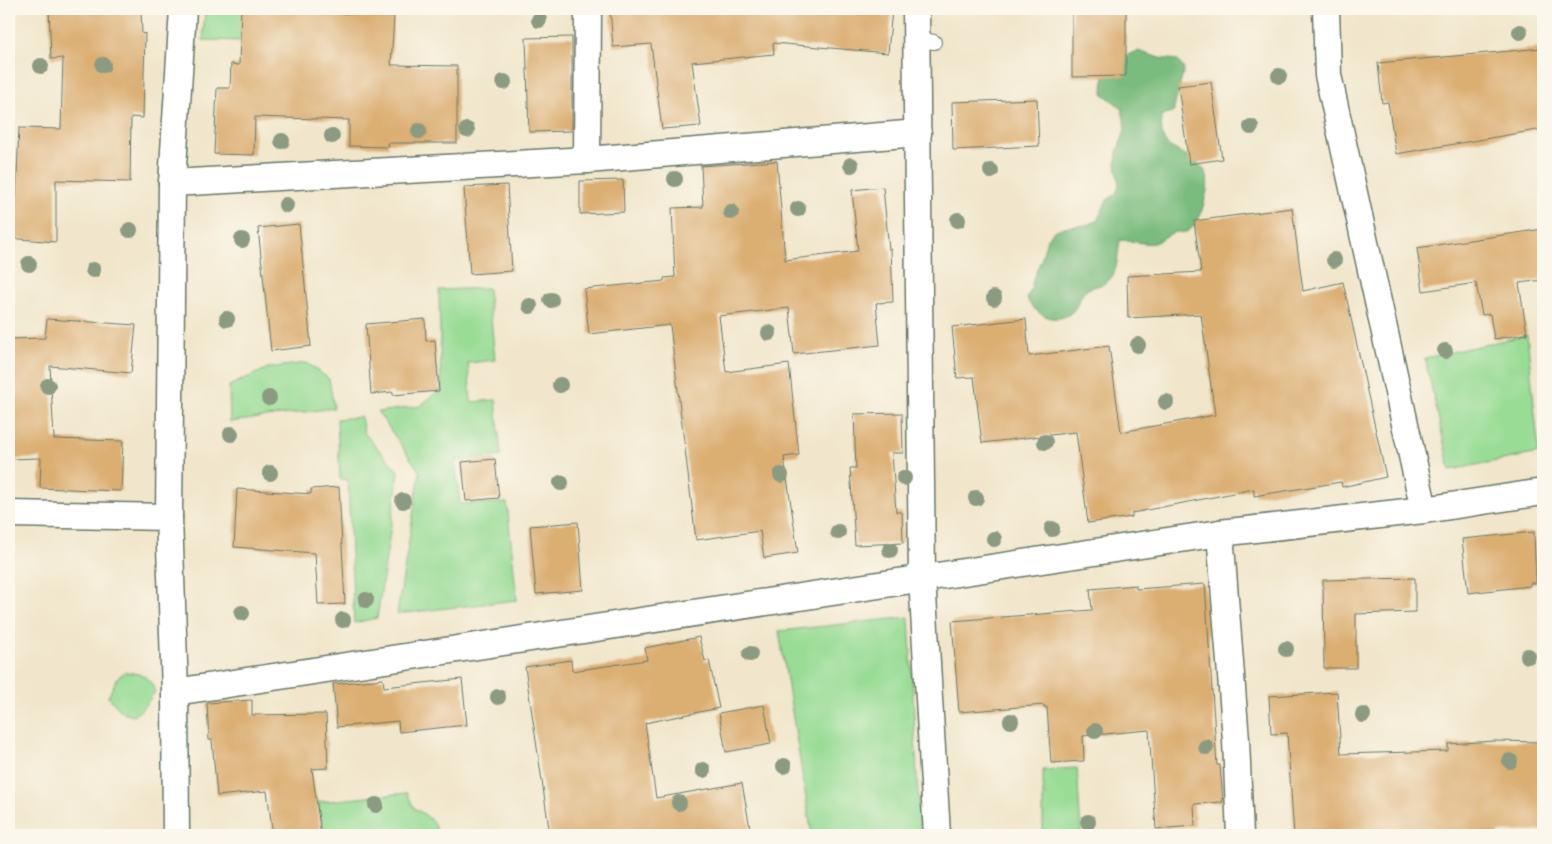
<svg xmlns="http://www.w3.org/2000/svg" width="1552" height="844" viewBox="0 0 1552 844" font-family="Pangolin,sans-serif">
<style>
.green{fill:#99dc95;stroke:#5c8c64}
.forest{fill:#7abc7e;stroke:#4c7c59}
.building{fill:#dbae72}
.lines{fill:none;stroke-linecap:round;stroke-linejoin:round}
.service-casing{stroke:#687869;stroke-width:16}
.minor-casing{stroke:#687869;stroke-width:29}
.service{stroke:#fff;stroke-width:14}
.minor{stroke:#fff;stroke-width:26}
.tree{fill:#8b9b82}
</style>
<rect width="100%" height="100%" fill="#fbf7ec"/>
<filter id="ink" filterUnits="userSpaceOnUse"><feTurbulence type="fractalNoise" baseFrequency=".02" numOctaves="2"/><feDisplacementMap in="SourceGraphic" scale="10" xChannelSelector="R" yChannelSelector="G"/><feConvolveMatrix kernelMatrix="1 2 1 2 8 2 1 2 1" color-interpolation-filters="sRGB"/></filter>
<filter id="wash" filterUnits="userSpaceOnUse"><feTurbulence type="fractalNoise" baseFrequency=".0096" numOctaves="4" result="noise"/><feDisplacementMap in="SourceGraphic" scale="20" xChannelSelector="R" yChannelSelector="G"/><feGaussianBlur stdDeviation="1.12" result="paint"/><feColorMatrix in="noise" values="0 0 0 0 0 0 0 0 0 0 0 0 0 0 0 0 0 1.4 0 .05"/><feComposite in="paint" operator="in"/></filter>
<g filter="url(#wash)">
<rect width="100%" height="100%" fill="#f1e6cb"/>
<g class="green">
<polygon points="205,9 330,9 329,43 203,40"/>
<polygon points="488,288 495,360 468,363 471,402 496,400 501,456 455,461 460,504 507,503 517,600 397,614 420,472 378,412 420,406 441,389 439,290"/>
<polygon points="1527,335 1539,453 1450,470 1425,358"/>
<polygon points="307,363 329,379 334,408 230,422 229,386 268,368"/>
<polygon points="361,417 364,433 399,472 377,618 354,623 348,480 340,479 337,419"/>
<polygon points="909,617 920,835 812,835 779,631"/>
<path d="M125,672C142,674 149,675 155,692L142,709L133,716L123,713L108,697L117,678Z"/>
<polygon points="1077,768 1081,835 1043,835 1043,770"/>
<polygon points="407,793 414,808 424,814 433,822 439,835 324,835 318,802"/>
</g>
<path class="forest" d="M1138,51L1160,58L1177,60L1184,69L1173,112L1162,115C1158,153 1174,144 1195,162C1198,164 1202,167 1204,170C1210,178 1207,191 1205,199C1202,210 1198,227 1186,232C1183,233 1178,232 1175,232C1167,234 1161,241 1154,243C1145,245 1131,240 1120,240C1118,250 1118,266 1113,275C1106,288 1092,284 1084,292C1079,298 1078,306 1072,312C1056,326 1036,315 1027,299L1031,289L1033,279L1042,258L1047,238L1054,231L1064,227L1087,225L1097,221L1107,200L1116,194L1119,185L1116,162L1117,152L1125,131L1124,118L1121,107L1103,94L1104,71L1108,62Z"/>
<g id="blocks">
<g class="building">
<polygon points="49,9 141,9 142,34 145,33 143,118 131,117 130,182 56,180 56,242 9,238 9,197 16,198 19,128 61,129 63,58 51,59"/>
<polygon points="241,9 307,9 307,11 394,16 391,65 457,66 457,143 388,143 389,147 349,146 349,120 255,117 254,155 214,154 217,88 230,88 231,64 239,65"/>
<polygon points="610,9 892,9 888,53 773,43 774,54 692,62 701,126 662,129 651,44 613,47"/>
<polygon points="1072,9 1126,9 1126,76 1072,77"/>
<polygon points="572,37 572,131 529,132 526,38"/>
<polygon points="1543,48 1543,129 1396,154 1388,102 1382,103 1378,63"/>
<polygon points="1211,82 1222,159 1189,164 1178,86"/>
<polygon points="1037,99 1039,146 953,150 952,102"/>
<polygon points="777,161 785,260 858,251 852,190 883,187 889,250 891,249 893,302 876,303 880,345 794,354 789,308 719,316 726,372 789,364 799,455 784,457 798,553 764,558 760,531 696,540 670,325 589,334 584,289 664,281 664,278 675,277 672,208 703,207 701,166"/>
<polygon points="623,180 624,212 580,214 580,181"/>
<polygon points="507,185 512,271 470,274 464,187"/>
<polygon points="1292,208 1303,291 1343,282 1386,477 1342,487 1341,482 1254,496 1254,489 1132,513 1132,517 1088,523 1076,432 982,443 974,377 957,378 952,327 1026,319 1029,356 1109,346 1121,432 1215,415 1201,314 1128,318 1127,276 1201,272 1194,221"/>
<polygon points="299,224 311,346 271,351 258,228"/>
<polygon points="1543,229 1543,280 1519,283 1527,334 1494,339 1490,314 1482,315 1476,283 1423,291 1417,248"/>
<polygon points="47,319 136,325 131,373 50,366 54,439 123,441 121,491 40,488 41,458 9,459 9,339 45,338"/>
<polygon points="425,319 426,341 435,340 439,391 393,395 393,392 371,394 366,324"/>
<polygon points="902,413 903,453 892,453 896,512 902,512 903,543 855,545 850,468 856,468 854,414"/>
<polygon points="495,459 499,498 466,501 462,462"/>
<polygon points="339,487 345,604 318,605 315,553 234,547 237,489 311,494 311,489"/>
<polygon points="578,522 583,590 536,594 530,526"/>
<polygon points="1534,532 1536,583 1530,583 1530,586 1468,593 1462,539"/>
<polygon points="1415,578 1415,612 1356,614 1356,668 1324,668 1323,580"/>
<polygon points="1205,584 1217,765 1220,765 1223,802 1194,804 1195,826 1156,829 1149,730 1083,736 1084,761 1051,763 1047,707 1044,707 1044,705 959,712 952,621 1092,610 1090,589 1136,585 1136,589"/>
<polygon points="699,637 705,661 709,660 719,708 645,723 656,798 742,783 750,828 711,835 550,835 525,667 571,660 572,671 647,660 645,648"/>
<polygon points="383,679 384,687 462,679 467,725 399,732 398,721 337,727 333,684"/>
<polygon points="1337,692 1341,754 1448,751 1448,744 1494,741 1543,742 1543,831 1499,832 1499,835 1294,835 1287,733 1271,734 1269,696"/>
<polygon points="252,700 252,715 326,714 328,768 312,769 321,835 273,835 267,791 217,796 212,740 209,740 207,703"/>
<polygon points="764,705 771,744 726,752 719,713"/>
</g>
</g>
</g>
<g filter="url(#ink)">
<use href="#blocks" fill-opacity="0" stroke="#687869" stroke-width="1"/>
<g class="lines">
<defs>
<polyline id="service" points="916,39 934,42"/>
<g id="minor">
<polyline points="916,9 922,578 937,835"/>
<polyline points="1326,9 1328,75 1424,510"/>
<polyline points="587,160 588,9"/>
<polyline points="172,183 587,160 918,133"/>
<polyline points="9,514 169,517"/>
<polyline points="1220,533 1236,740 1240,835"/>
<polyline points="175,692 1220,533 1424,510 1543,492"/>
<polyline points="176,835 175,692 169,517 172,183 183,9"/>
</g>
</defs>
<use href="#service" class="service-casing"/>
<use href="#minor" class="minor-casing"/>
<use href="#service" class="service"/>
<use href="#minor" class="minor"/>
</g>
<g class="tree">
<circle cx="539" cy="20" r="8"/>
<circle cx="1520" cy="32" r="8"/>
<circle cx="103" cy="65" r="8"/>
<circle cx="41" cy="66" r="8"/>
<circle cx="1279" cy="76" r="8"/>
<circle cx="504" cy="82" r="8"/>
<circle cx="1251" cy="127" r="8"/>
<circle cx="467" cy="130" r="8"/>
<circle cx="419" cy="131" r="8"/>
<circle cx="332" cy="136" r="8"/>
<circle cx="282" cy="141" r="8"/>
<circle cx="851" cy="165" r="8"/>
<circle cx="991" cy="171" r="8"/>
<circle cx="675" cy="179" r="8"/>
<circle cx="286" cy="205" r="8"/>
<circle cx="798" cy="209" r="8"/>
<circle cx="731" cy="212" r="8"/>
<circle cx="958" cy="220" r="8"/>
<circle cx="130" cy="230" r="8"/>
<circle cx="242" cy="240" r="8"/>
<circle cx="1334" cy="260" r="8"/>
<circle cx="29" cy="264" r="8"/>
<circle cx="93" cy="270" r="8"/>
<circle cx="994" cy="298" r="8"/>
<circle cx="551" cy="300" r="8"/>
<circle cx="530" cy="306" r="8"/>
<circle cx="227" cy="319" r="8"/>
<circle cx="769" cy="333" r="8"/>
<circle cx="1138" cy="345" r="8"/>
<circle cx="1445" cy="351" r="8"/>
<circle cx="560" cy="385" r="8"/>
<circle cx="48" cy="386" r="8"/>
<circle cx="269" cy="398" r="8"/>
<circle cx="1166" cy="402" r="8"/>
<circle cx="231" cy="434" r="8"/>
<circle cx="1045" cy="442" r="8"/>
<circle cx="270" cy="473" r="8"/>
<circle cx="781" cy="475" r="8"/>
<circle cx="904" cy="478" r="8"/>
<circle cx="561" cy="483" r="8"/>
<circle cx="976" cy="498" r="8"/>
<circle cx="403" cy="501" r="8"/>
<circle cx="1052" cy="529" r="8"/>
<circle cx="838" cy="532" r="8"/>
<circle cx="994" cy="539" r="8"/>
<circle cx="890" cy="550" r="8"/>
<circle cx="366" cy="600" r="8"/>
<circle cx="242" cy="613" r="8"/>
<circle cx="343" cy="620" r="8"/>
<circle cx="1286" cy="649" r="8"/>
<circle cx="750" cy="654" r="8"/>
<circle cx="1528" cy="656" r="8"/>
<circle cx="498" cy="697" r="8"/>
<circle cx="1363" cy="715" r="8"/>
<circle cx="1011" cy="721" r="8"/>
<circle cx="1095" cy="731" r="8"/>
<circle cx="1206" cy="747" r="8"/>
<circle cx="1510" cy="761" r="8"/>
<circle cx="784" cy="766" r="8"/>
<circle cx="703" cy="770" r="8"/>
<circle cx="679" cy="803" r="8"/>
<circle cx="376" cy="805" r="8"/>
<circle cx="1088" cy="822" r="8"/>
</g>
</g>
<rect width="1552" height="844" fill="none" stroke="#fbf7ec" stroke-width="30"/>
</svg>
